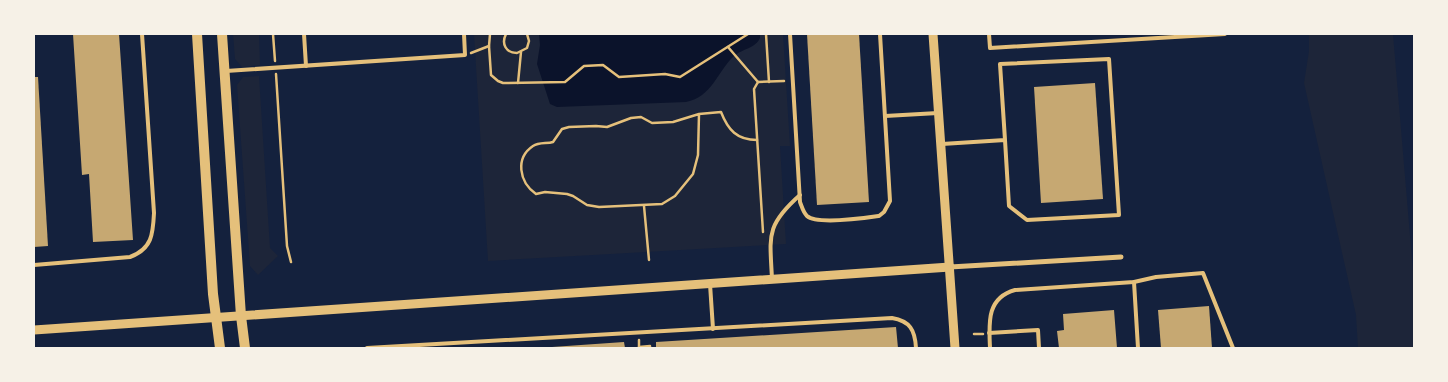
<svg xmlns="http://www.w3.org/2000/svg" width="1448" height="382" viewBox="0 0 1448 382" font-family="Lora,serif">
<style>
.green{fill:#1d2539}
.water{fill:#0b132b}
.building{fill:#c6a872}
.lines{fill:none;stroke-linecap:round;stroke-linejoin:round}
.path{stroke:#e5c07b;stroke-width:2.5}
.service{stroke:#e5c07b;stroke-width:4}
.minor{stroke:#e5c07b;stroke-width:5}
.tertiary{stroke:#e5c07b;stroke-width:9}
.secondary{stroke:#e5c07b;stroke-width:10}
</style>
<rect width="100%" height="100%" fill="#14213d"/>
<g class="green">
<polygon points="233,34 259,34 260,65 242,67 235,59"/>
<polygon points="474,34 783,34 790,146 780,146 786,244 488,261"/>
<polygon points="1309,34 1393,34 1414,283 1414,348 1358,348 1356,315 1304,83 1309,51"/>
<polygon points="259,76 270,248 278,256 258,275 250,266 237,85 243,77"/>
</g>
<path class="water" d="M539,34H760V38C756,48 742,49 734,56C717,72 712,97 686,102L557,107L550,104L549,101L537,64L540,45Z"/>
<g class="building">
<polygon points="73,34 119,34 133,240 93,242 89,174 82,175"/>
<polygon points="807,34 859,34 869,202 817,205"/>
<polygon points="34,77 38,77 48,246 34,247"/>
<polygon points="1095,83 1103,199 1041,203 1034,87"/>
<polygon points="1209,306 1212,348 1161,348 1158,310"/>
<polygon points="1114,310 1117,348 1059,348 1057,331 1064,330 1063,314"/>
<polygon points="896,327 898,348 656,348 656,342"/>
<polygon points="624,342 625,348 553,348 552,347"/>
</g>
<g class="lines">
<g class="path">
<polyline points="273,34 275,61"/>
<polyline points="490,34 489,46 491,75 498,81 503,83 565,82 584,66 603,65 619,77 665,74 680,77 748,34"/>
<path d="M506,34C501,44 506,53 517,53L527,48L529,41L527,34"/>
<polyline points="766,34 769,82"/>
<polyline points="728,47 758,82"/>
<polyline points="471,53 489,46"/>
<polyline points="276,74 287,246 291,262"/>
<polyline points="758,82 754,89 763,232"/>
<polyline points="758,82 784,81"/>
<polyline points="518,83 521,52"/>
<path d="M699,114L698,155L693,174L675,196L662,204L599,207L587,205L573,196L567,194L545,192L536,194C519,182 515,158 533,146C539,142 547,144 553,142L562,129L569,127L596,126L607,127L631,118L641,117L652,123L673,122L699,114L721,112C728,130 737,140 757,140"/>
<polyline points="644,206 649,260"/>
<polyline points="974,334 983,334"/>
<polyline points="639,340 639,348"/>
<polyline points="639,347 650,346 650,348"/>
</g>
<g class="service">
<polyline points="304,34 306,66"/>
<path d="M790,34L800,202C802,207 803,212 807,216C817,225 865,218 879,216L884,212L890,201L880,34"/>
<polyline points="989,34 990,48 1225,34"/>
<polyline points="226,71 465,55 464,34"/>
<polyline points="885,116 938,113"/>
<polyline points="942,144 1005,140 1009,206 1027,220 1119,215 1109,59 1000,64 1005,140"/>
<path d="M34,265L130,257C152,249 153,234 154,213L142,34"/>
<path d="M772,279C770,236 765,226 800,195"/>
<polyline points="1134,282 1138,348"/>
<polyline points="710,284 713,329"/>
<polyline points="989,333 1038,330 1039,348"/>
<path d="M367,348L892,318C910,321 915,330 916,348"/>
<path d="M990,348C989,324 986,298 1015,290L1134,282L1156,277L1203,273L1233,348"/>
</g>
<polyline class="minor" points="950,267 1121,257"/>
<g class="tertiary">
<polyline points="933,34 955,348"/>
<polyline points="34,330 950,267"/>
</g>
<g class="secondary">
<polyline points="197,34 213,294 220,348"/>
<polyline points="222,34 241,316 245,348"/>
</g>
</g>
<rect width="1448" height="382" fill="none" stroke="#f6f1e7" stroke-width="70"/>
</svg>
